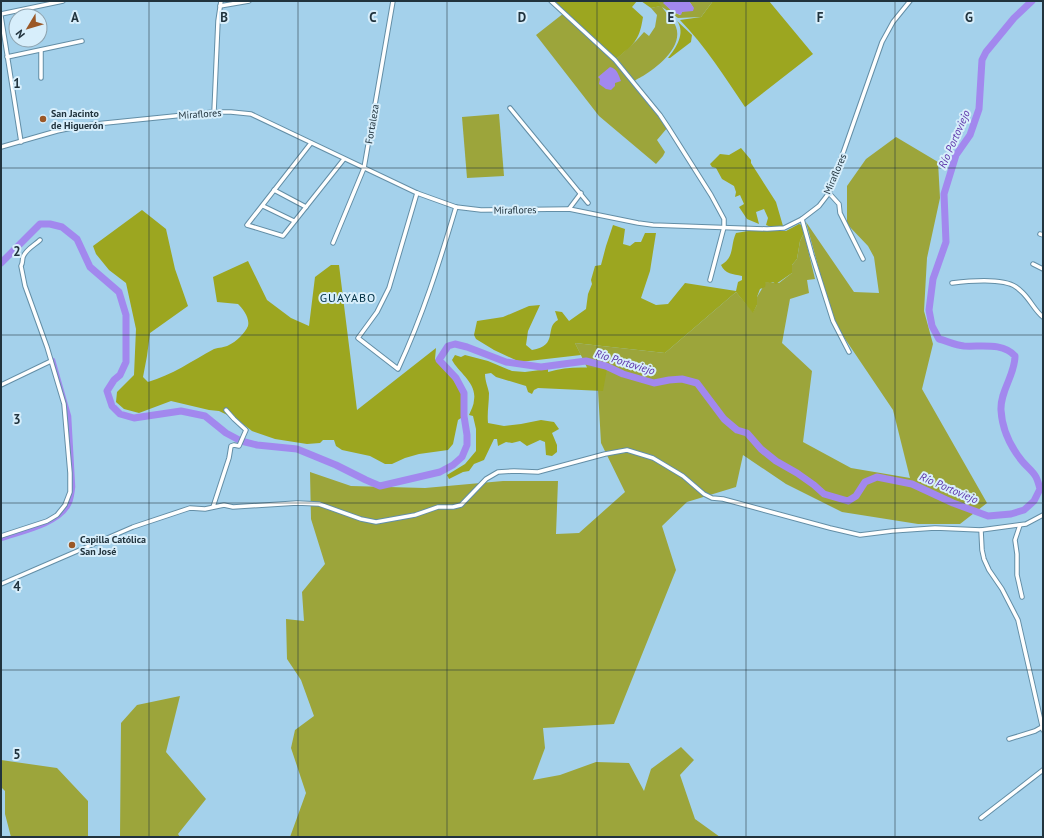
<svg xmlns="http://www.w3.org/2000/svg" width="1044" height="838" viewBox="0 0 1044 838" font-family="'PT Sans',sans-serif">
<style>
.green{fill:#9ca53b}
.forest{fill:#9ca620}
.water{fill:#a288ee}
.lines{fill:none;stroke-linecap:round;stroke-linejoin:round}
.canal{stroke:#a288ee;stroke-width:4.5}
.river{stroke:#a288ee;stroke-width:7}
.street-casing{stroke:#638ea6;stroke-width:5.5}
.street{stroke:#fff;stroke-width:3.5}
.grid{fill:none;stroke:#21333d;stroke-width:1;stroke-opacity:0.55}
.poi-dot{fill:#9b5827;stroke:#d7eefb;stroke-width:1.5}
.labels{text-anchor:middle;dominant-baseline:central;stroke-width:4;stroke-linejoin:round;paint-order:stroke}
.poi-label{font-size:10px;font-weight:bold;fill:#21333d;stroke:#d7eefb;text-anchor:start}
.street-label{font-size:10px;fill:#21333d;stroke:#d7eefb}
.water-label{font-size:11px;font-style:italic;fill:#5d33a9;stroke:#d7eefb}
.quarter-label{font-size:12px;letter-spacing:1px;fill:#013044;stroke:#d7eefb}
.grid-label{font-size:13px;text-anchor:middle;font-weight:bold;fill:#21333d;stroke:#d7eefb;stroke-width:4;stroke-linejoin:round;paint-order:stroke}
</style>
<rect width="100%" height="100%" fill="#a4d1eb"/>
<g class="green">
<path d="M658,1H665L664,3L673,12L680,15L682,12L693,7L689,1H713L701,17L678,18L662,7C666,13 674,20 676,27C683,46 660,65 646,74C642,77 638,78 633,82L668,127L657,140L665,152L663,156L656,164L599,116L536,35L564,13L615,60L636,41L644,32L649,36L655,27L657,15L651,8L660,6Z"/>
<polygon points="499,114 504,176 467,178 462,117"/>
<polygon points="896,137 938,162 940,198 927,258 924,311 933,344 922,389 987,503 960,524 918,524 842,512 786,484 743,455 736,487 687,502 662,526 676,570 614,724 543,728 545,748 533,780 560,775 596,762 629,763 644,791 651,769 681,747 694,760 680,775 695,819 720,837 290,837 306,793 291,748 295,730 314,716 301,680 287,659 286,619 304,621 302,592 325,564 311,519 310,472 351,486 425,488 503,481 558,481 556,534 579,533 625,492 601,443 598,390 575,343 665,353 736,292 753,312 757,305 757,297 766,282 779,283 792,273 792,265 797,259 800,241 804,233 815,279 807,280 809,293 790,299 782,343 812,371 803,442 851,468 910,478 893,410 833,321 806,222 854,292 879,293 874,257 868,246 847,224 847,186 866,159"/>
<polygon points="180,696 166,752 206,799 178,834 180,837 120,837 121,723 137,705"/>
<polygon points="1,760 57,768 88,801 88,837 11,837 5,814 5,791 1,787"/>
</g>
<g class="forest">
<path d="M551,1H637L632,7L643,17C639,43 633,44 615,60Z"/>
<polygon points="641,1 658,1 661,6 651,8"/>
<path d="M713,1H769L813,54L745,107C725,77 705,46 680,20L701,17Z"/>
<path d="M677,21L692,35L691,42L670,58H668C676,48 686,33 677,21Z"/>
<polygon points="741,148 751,160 751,163 776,202 783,226 781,228 771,227 766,225 768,218 764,209 756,212 759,224 747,219 739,207 744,204 740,195 735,197 736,192 734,186 722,179 716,168 712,167 710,164 720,154 729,155"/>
<path d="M142,210L166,229L175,269L188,306L150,333L147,356L143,377L148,382C172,375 192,361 214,349C219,347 224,348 229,345C236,342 245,333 248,326C250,318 243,309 238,304L217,302L213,277L248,261L267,300L291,318L309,326L315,277L331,265H339L357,410L436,348L435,359L452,378L462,393L461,418L458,420L453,444L448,450L419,454L405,458L392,464H385L370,456L342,450L336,446L334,440H323L320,443L307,444L275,439L252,431L238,420L219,411L209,410L171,401L139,413L124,409L116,402L117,392L134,375L136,329L126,283L109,270L96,254L93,246Z"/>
<path d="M799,224L802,225L804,233L800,241L797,259L792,265V273L776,284L773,282L770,283L766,282L765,287L760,289L757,297V305L753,313L736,292L665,353L575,343L581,355L520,362L494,350L476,339L474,335L477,321L503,317L529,306L540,305L528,331L526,345L532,350C559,346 544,327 558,320L555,311L562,312L569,321L586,309L588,294L592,284L591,280L595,266L601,265L606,246L613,225L625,229L623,244L630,246L635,242H641L645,233H656L650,271L641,298L656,305L668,304L685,283L736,291L738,282L742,280V276C733,274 725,274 721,265C735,257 730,246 736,233L748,231H786Z"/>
<path d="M455,355L461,357L465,355L488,361L512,371L525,372L548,369V372C567,366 587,367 607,369L603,391L538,388L534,390L532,394L528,392L526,386L496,377L491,373L485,374C485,381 488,387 489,393C489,403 487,413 488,423L504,426L521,424L541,420L554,422L559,429L552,433L557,445V452L552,456L546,455L545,442L540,440L527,446L520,441L512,443L506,442L498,446L497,439H494L484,460L474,464L469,471L463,472L449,479L447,475L465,464L476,451V429L473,416L469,415C471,410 474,405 474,400C477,383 459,373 452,360Z"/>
</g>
<g class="water">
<polygon points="665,1 689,1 694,8 693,11 682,12 681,15 673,12 663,3"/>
<path d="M610,67C617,68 619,76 621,81L615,83V86L611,90L606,89L599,84L600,79L598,77Z"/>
</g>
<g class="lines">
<path class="canal" d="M1,539C21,532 57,525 68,506C72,500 72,494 73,487L69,416L53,360"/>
<path class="river" d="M1,263L40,224H50L62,227L77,239L90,267L119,292L126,315V362L120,375L114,380L107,391L112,406L120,414L134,418L181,411L205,416L226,433L241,441L257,445L297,449L336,465L366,480L380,486L440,472L453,465L462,457L467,445V435L464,416V393L456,378L439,360L448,346L455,344L467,347L506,362L541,367L586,361L606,366L623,374L654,383L669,380L682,379L697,383L724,419L737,430L747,433L761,449L776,461L797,473L814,485L824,494L848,501L856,496L865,482L877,477L912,484L953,503L988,516L1011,514L1024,510L1034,501L1040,489C1039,485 1038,481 1036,477C1033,471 1026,466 1022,461C1010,446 1002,429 1001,410C1000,391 1015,375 1015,356C1003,342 980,347 964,346C955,345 947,341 939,339L932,326L929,310L933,279L946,242L944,194L956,155L970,135L979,109L982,60L986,52L1014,18L1032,1"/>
<defs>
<g id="street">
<polyline points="551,1 615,60 660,115 668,127 711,195 724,219 724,227 710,280"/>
<polyline points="220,6 249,1"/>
<polyline points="1,14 63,1"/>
<polyline points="1,16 21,142"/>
<polyline points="41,50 41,78"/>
<polyline points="7,57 82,41"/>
<polyline points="510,108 588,203"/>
<polyline points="214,112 218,21 221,1"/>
<polyline points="311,143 247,225 283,236 344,159"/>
<polyline points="1,147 57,131 86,125 214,112 231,112 251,114 417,193 456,207 481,210 569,209 638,223 653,225 767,229 784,228 802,219 819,206 829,193 882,42 893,22 910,1"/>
<polyline points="274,190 306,207"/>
<path d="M417,193L389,288L377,312L358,338L398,369C423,315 439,264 456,207"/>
<polyline points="829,193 839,204 840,213 863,259"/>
<polyline points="263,206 294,221"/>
<polyline points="569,209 581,193"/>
<polyline points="802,219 812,255 833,321 849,352"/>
<polyline points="1040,234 1043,235"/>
<polyline points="333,243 364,168 393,1"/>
<polyline points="1033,264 1043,269"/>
<path d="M952,283C968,281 1003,278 1016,287C1019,289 1021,291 1023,293C1031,301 1035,311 1043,317"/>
<polyline points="1,385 51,361"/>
<polyline points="213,507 229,458 231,446 234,445 239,446 246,430 234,419 226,410"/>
<polyline points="1020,525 1015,540 1017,554 1017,575 1022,597"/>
<polyline points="981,530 982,550 984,559 989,570 1002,589 1018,620 1043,730"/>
<path d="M1,536L47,521L57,515L65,505L70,492V473L64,404L47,347L25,286L21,266C23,263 22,261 23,257C26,249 35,245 40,240"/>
<polyline points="1,584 133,527 190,508 205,509 224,505 233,507 297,503 319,504 361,519 376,522 415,515 438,507 453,507 461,505 486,479 498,472 514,471 538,472 605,454 627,450 653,458 683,476 704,494 712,498 723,499 830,528 860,535 892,531 935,528 981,530 1026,524 1043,515"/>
<polyline points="1009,739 1035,731 1042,727"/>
<polyline points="981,818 1043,770"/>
</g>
</defs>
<use href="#street" class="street-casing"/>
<use href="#street" class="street"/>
</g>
<path class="grid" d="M149,1V837M298,1V837M447,1V837M597,1V837M746,1V837M895,1V837M1,168H1043M1,335H1043M1,503H1043M1,670H1043"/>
<g class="poi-dot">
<circle cx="43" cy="119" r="4"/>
<circle cx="72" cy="545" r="4"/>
</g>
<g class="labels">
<g class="poi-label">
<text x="51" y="113">San Jacinto<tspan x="51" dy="12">de Higuerón</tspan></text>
<text x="80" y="539">Capilla Católica<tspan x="80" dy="12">San José</tspan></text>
</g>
<g class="street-label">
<text transform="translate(200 114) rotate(-4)">Miraflores</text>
<text transform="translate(372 124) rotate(-80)">Fortaleza</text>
<text transform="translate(835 174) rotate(-67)">Miraflores</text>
<text transform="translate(515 210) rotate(-1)">Miraflores</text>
</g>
<g class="water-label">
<text transform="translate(954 139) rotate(-66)">Río Portoviejo</text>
<text transform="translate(625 362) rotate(17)">Río Portoviejo</text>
<text transform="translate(949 488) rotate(23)">Río Portoviejo</text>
</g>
<g class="quarter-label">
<text x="348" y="297">GUAYABO</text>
</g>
</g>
<g class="grid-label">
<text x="75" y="22">A</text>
<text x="224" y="22">B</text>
<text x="373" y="22">C</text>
<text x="522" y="22">D</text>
<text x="671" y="22">E</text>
<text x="820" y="22">F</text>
<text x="969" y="22">G</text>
<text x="17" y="88">1</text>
<text x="17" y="256">2</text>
<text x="17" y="424">3</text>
<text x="17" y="591">4</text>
<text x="17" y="759">5</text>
</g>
<rect width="1044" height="838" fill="none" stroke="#21333d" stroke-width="4"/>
<g transform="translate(28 28) rotate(232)"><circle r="19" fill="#d7eefb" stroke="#8ea3af"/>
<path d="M0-3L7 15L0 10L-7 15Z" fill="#9b5827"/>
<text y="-6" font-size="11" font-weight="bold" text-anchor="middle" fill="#21333d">N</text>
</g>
</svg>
